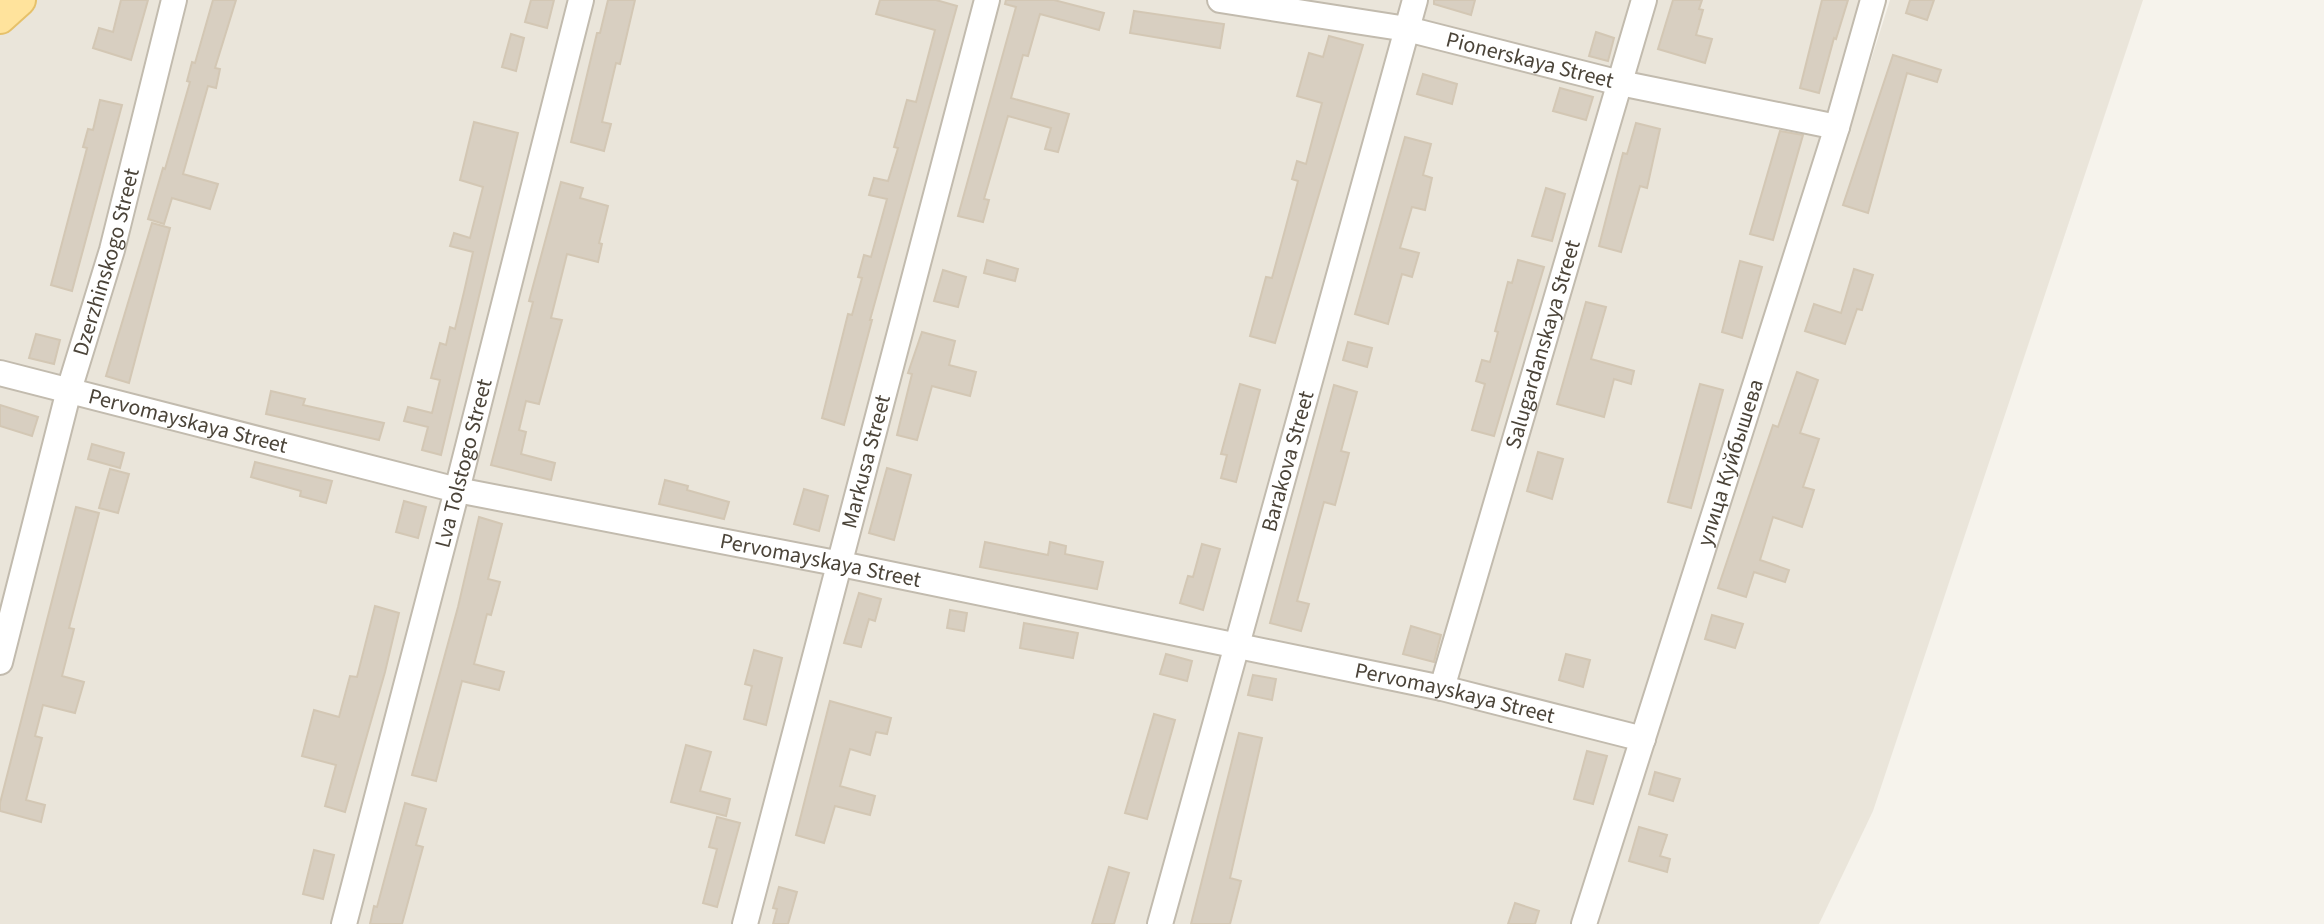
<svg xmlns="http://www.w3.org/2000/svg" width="2324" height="924" viewBox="0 0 2324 924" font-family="'Source Sans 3',sans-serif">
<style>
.residential{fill:#eae5da}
.building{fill:#d8cfc1;stroke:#d3c7b4;stroke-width:2}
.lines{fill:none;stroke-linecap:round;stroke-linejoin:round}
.minor-casing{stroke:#c2bbae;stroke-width:28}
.major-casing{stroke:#e6c16a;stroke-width:34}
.minor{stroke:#fff;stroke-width:24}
.major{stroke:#ffe39c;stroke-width:30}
.labels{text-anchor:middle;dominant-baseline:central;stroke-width:6;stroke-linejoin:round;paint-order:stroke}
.street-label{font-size:22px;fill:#4b4439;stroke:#fff}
</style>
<rect width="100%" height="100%" fill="#f6f3ec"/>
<g class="residential">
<polygon points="20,0 1873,0 1584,924 0,924 0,18"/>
<polygon points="1890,0 2143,0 1873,811 1819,924 1598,924"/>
</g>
<g class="building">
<polygon points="121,0 148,0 131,60 93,48 99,28 113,32"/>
<polygon points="213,0 236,0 215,68 220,69 216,88 208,86 183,174 218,184 210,209 172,198 164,224 148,219 163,168 165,169 190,82 187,81 192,62 195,63"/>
<polygon points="531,0 554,0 547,28 525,22"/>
<polygon points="608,0 635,0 620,64 616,63 602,122 611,124 604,151 571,142 597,33 600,33"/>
<polygon points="880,0 936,0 957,6 870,320 872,320 844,425 822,418 848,314 852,315 862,278 858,277 864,255 871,257 887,199 869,195 874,178 888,181 898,148 894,147 907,100 916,102 935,30 876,14"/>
<polygon points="1006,0 1054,0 1104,13 1099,30 1040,14 1028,56 1023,55 1011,98 1069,114 1058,152 1045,149 1051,128 1008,116 984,199 989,200 983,222 958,216 1016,7 1005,4"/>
<polygon points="1434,0 1475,0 1471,15 1434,4"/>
<polygon points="1673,0 1702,0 1699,9 1703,10 1696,35 1712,39 1705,63 1658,49"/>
<polygon points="1822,0 1848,0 1836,39 1834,38 1819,93 1800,88"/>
<polygon points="1910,0 1934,0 1927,20 1906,13"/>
<polygon points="1134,11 1224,24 1220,48 1130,33"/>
<polygon points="1596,32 1614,38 1608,61 1589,56"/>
<polygon points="511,34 524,38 516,71 502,67"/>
<polygon points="1329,36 1363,45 1275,343 1250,336 1266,277 1272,278 1285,230 1298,181 1292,179 1297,161 1306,164 1322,103 1297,96 1309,53 1323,57"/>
<polygon points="1893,55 1941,70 1937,82 1907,73 1868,213 1843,205"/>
<polygon points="1423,74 1457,84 1452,104 1417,94"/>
<polygon points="1560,88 1593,97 1586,120 1553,111"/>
<polygon points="100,100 122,105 72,291 51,285 87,148 83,147 88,129 93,130"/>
<polygon points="474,122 518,133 441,455 422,450 428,427 404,421 408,407 432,413 440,380 431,378 440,343 446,345 450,327 455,329 464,292 473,252 450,246 454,233 470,238 483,187 460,180"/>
<polygon points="1636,123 1660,129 1647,188 1640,186 1621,252 1599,246 1623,153 1627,154"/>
<polygon points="1780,131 1803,135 1773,240 1750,234"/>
<polygon points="1405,137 1431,144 1423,175 1432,178 1425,210 1412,207 1400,248 1419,253 1412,277 1402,274 1388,324 1355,314"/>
<polygon points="561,182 583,188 580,198 608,206 599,243 602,244 598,262 567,254 551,318 562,320 555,345 539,404 526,401 519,430 526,432 521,454 555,463 551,480 491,465 533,302 529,301"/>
<polygon points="1546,188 1565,194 1552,241 1532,236"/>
<polygon points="152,223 170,228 129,383 106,376"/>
<polygon points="987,260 1018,269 1015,281 984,273"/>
<polygon points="1518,260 1544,267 1494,436 1472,430 1485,384 1476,381 1482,360 1490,362 1498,332 1495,331 1508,282 1512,283"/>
<polygon points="1740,261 1762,267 1742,338 1722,332"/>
<polygon points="1854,269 1873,275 1862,310 1857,309 1845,344 1805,331 1814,304 1841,313"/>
<polygon points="943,270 966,277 958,307 934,301"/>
<polygon points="1586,302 1606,307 1591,359 1634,371 1631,384 1614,379 1604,417 1557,404"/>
<polygon points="922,332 955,341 949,365 976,372 970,396 932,386 917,440 897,435 912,374 908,373"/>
<polygon points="36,334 60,340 54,364 29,358"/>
<polygon points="1348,342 1372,348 1367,367 1343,360"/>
<polygon points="1797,372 1818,380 1800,433 1819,439 1803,487 1814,490 1802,527 1773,517 1760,560 1789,570 1785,582 1754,572 1746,597 1718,588 1773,425 1778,427"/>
<polygon points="1240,384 1260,390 1236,482 1221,478 1227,455 1221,454"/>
<polygon points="1700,384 1723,390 1691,508 1668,502"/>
<polygon points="1334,385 1357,392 1341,451 1349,453 1335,505 1324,502 1297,601 1309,604 1301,631 1270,623"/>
<polygon points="271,391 305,399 303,405 384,423 379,440 266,414"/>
<polygon points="0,405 38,417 32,436 0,426"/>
<polygon points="92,444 124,453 120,468 88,459"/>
<polygon points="1538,452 1563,459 1552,499 1527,491"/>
<polygon points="255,462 332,481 326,503 300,496 301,491 251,477"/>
<polygon points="887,468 911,475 894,540 869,533"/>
<polygon points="110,469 129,474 118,513 99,508"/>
<polygon points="665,480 688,486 687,490 729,502 724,519 659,504"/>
<polygon points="804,489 828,496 819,531 794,524"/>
<polygon points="404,501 426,507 418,538 396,532"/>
<polygon points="76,507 99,513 69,628 74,629 62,676 84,682 75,713 43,705 35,736 42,738 26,800 45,805 41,822 0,811 0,803"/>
<polygon points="479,517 502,524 488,579 500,582 491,615 487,614 474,664 504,672 499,690 462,681 436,781 412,775 458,607"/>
<polygon points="985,542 1048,555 1050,542 1066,546 1065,554 1103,562 1097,589 980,567"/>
<polygon points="1202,544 1220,549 1203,610 1180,603 1188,576 1193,577"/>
<polygon points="859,593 881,599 875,621 869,619 861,647 844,643"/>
<polygon points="375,606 399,613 385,672 345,812 325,806 336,765 302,756 314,710 339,717 350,676 357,677"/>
<polygon points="950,610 967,613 964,631 947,628"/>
<polygon points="1712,615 1743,624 1735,648 1705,639"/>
<polygon points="1024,623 1078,633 1073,658 1020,648"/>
<polygon points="1411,626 1441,635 1434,662 1403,654"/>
<polygon points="754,650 782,658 766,725 744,719 752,686 745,684"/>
<polygon points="1166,654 1192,661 1187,681 1160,674"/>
<polygon points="1566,654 1590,660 1583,687 1559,680"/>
<polygon points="1253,675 1276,679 1272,700 1248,695"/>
<polygon points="830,701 891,718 887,734 876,732 870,755 850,749 840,786 875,796 870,815 835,806 824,843 796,835"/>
<polygon points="1154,714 1175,720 1147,819 1125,813"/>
<polygon points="1239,733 1262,738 1230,878 1241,881 1230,924 1191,924"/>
<polygon points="686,745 711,752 700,791 730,799 726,816 671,802"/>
<polygon points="1587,751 1607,756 1593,804 1574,799"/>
<polygon points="1655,772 1680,779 1673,801 1649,794"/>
<polygon points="405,803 426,809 416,845 423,847 402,924 370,924 374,906 377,907"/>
<polygon points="717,817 740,823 717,907 703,903 717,849 709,847"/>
<polygon points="1639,827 1667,835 1660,856 1670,859 1667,872 1629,861"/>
<polygon points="314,850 334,855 323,899 303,894"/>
<polygon points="1109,867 1129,873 1114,924 1092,924"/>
<polygon points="779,887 797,892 788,924 773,924 777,909 773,908"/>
<polygon points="1515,903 1539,911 1535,924 1508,924"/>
</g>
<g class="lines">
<defs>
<g id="minor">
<path id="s1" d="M1220,0L1407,29L1620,83L1837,127"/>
<path id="s2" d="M0,373L457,490L841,564L1442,688L1643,739"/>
<path id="s3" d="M0,662L69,390L112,250L174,0"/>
<path id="s4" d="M1442,688L1644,0"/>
<path id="s5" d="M344,924L457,490L581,0"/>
<path id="s6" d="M745,924L987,0"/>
<path id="s7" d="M1160,924L1415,0"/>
<path id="s8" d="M1584,924L1837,127L1873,0"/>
</g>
<polyline id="major" points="0,18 20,0"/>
</defs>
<use href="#minor" class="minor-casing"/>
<use href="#major" class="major-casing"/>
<use href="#minor" class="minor"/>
<use href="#major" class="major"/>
</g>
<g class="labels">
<g class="street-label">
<text stroke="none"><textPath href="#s1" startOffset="316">Pionerskaya Street</textPath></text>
<text stroke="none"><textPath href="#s3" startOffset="414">Dzerzhinskogo Street</textPath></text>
<text stroke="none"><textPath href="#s4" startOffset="358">Salugardanskaya Street</textPath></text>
<text stroke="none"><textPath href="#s2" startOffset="194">Pervomayskaya Street</textPath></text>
<text stroke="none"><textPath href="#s5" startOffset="476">Lva Tolstogo Street</textPath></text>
<text stroke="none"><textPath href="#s6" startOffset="478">Markusa Street</textPath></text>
<text stroke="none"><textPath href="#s7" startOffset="480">Barakova Street</textPath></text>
<text stroke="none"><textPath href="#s8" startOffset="484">улица Куйбышева</textPath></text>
<text stroke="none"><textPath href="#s2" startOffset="842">Pervomayskaya Street</textPath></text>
<text stroke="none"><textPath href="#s2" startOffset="1490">Pervomayskaya Street</textPath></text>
</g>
</g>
</svg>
